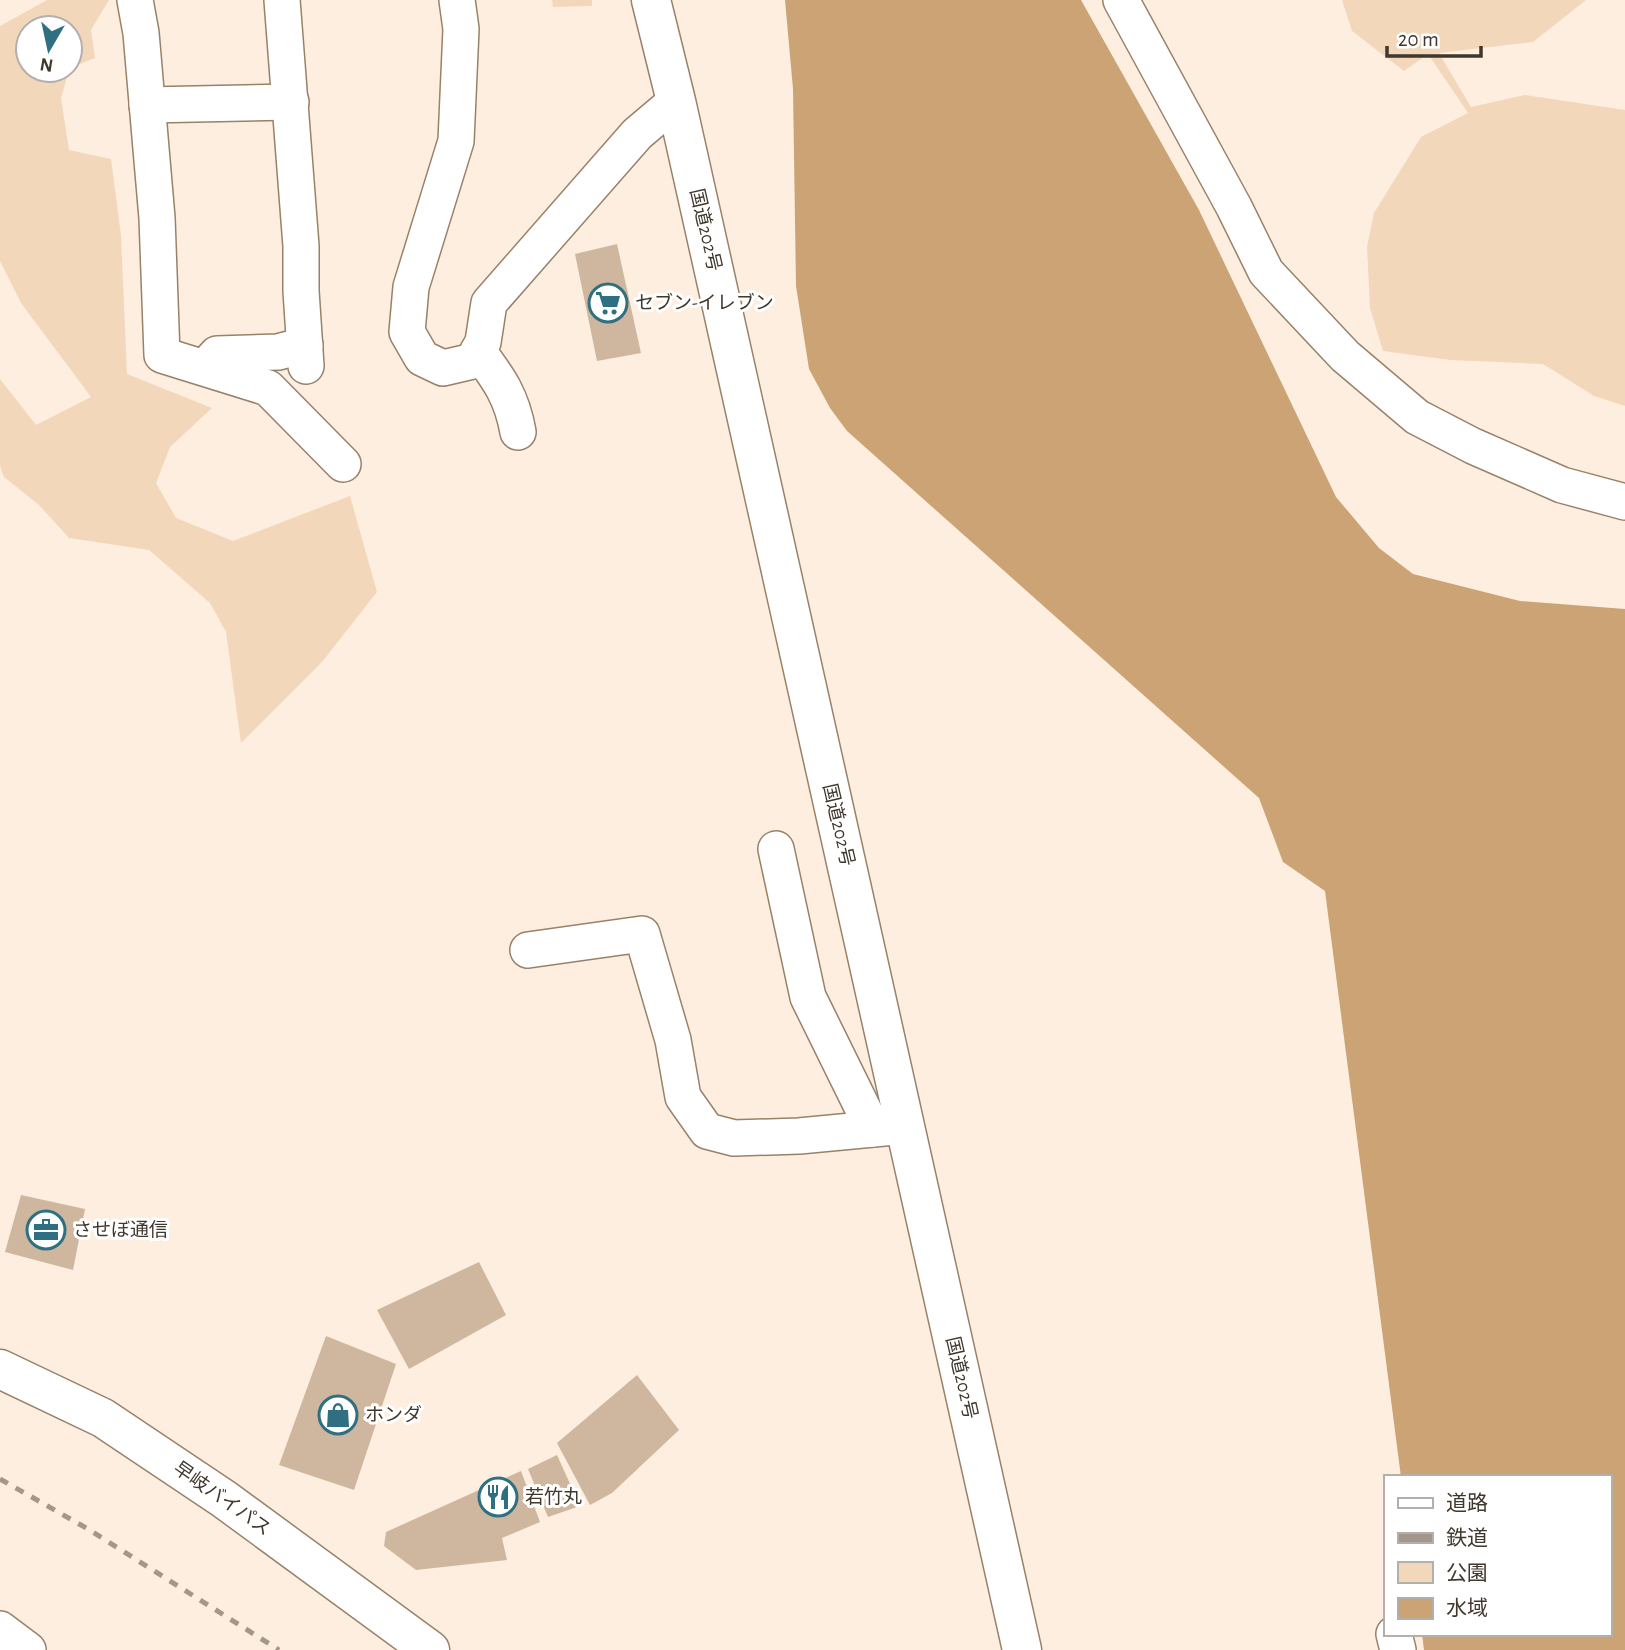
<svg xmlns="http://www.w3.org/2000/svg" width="1625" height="1650" viewBox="0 0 1625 1650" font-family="'Alegreya Sans','Noto Sans JP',sans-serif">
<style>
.green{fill:#f3d7ba}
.water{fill:#cca375}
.building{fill:#ceb79e}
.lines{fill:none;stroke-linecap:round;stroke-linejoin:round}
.minor-casing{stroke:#98826a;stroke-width:38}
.highway-casing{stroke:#98826a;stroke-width:41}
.minor{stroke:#fff;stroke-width:35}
.highway{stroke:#fff;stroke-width:38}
.rail{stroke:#a3968a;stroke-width:5;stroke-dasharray:9 9;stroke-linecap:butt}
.labels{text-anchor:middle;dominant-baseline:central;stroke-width:6;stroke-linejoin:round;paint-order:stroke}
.street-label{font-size:19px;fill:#40372d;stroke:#fff}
.poi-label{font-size:19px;fill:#40372d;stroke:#fff;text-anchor:start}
</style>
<rect width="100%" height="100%" fill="#fdeedf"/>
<g class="green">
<polygon points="47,0 109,0 91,30 95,58 70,68 70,28 28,28 28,70 69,70 61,98 69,150 111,159 121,235 127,374 212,408 170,447 156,483 176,518 233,541 350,496 377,592 322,662 241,743 226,632 210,603 149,550 69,538 39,505 4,477 0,466 0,379 36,425 91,397 21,303 0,261 0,26"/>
<polygon points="552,0 592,0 592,6 553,7"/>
<polygon points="1342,0 1586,0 1533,42 1439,53 1471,107 1525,95 1625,110 1625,406 1594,396 1543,364 1450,360 1383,351 1370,308 1367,247 1374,213 1421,137 1468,113 1428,54 1404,71 1352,31"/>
</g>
<polygon class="water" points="785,0 1081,0 1199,210 1336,497 1379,548 1413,574 1520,601 1625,609 1625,1650 1424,1650 1422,1634 1609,1634 1609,1477 1401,1477 1325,891 1283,862 1259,798 847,431 830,408 809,369 796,286 793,89"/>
<g class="building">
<polygon points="617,244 641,353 597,361 575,254"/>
<polygon points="21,1195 85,1209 73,1270 5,1252"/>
<polygon points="479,1262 506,1315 409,1369 377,1310"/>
<polygon points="326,1336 396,1364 354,1490 279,1465"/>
<polygon points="637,1375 679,1430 612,1493 590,1505 557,1443"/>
<polygon points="557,1455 580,1506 548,1517 528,1469"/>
<polygon points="521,1471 540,1522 502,1538 507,1560 416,1570 384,1546 386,1532"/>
</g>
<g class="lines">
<defs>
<g id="minor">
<polyline points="135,0 141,33 157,218 162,355 268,388 343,464"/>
<polyline points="282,0 301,246 301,291 306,366"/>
<polyline points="457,0 461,29 456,141 411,287 407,332 422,358 443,368 473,361 483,342 489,303 637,134 676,101"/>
<polyline points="1121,0 1234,207 1266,272 1345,356 1417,417 1473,446 1562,485 1625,502"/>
<polyline points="147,105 291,102"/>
<path d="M478,351C499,379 512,397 518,432"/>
<polyline points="205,367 217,354 278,352 305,345"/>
<polyline points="776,849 808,997 873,1129"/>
<polyline points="528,950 642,934 673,1040 683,1097 707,1131 734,1138 799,1136 905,1126"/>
<polyline points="0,1629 28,1650"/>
<polyline points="1394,1634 1398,1650"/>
</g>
<g id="highway">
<polyline points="651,0 676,101 1022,1650"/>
<polyline points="0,1369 103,1418 224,1499 430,1650"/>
</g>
</defs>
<use href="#minor" class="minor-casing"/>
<use href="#highway" class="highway-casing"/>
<use href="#minor" class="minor"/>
<use href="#highway" class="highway"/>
<polyline class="rail" points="0,1479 88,1529 279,1650"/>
</g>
<defs>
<symbol id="supermarket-ring" viewBox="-11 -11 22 22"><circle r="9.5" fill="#fff" stroke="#2e7082" stroke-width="1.5"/><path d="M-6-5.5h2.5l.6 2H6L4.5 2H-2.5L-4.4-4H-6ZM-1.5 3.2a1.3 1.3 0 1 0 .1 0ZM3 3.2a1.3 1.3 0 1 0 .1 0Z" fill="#2e7082"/></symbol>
<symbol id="office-ring" viewBox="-11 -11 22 22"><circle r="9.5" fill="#fff" stroke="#2e7082" stroke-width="1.5"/><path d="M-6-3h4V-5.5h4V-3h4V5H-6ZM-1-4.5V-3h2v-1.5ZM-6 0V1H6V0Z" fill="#2e7082"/></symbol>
<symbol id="shop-ring" viewBox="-11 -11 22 22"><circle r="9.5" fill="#fff" stroke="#2e7082" stroke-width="1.5"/><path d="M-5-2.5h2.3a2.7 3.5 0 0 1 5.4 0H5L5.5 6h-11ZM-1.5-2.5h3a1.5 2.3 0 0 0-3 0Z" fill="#2e7082"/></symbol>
<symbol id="restaurant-ring" viewBox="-11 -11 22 22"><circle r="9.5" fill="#fff" stroke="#2e7082" stroke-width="1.5"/><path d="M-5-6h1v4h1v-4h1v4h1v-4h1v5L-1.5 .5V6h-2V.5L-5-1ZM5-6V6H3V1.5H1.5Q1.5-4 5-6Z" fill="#2e7082"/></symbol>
</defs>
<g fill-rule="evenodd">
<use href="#supermarket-ring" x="586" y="281" width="44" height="44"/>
<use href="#office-ring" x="24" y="1208" width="44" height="44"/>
<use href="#shop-ring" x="316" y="1393" width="44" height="44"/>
<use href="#restaurant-ring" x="476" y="1475" width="44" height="44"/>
</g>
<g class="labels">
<g class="street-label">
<text transform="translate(705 230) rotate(77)">国道202号</text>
<text transform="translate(838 825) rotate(77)">国道202号</text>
<text transform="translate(961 1378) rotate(77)">国道202号</text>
<text transform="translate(222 1499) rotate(35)">早岐バイパス</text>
</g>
<g class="poi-label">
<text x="635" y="303">セブン-イレブン</text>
<text x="73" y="1230">させぼ通信</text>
<text x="365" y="1415">ホンダ</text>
<text x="525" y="1497">若竹丸</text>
</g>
</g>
<rect x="1384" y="1475" width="228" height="161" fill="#ffffff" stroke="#b3afab" stroke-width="2"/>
<rect x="1398" y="1498" width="35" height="10" fill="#ffffff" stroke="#b3afab" stroke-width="2"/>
<text x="1446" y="1510" font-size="21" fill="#40372d">道路</text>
<rect x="1398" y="1533" width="35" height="10" fill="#a3968a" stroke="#b3afab" stroke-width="2"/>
<text x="1446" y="1545" font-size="21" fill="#40372d">鉄道</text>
<rect x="1398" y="1562" width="35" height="21" fill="#f3d7ba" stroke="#b3afab" stroke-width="2"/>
<text x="1446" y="1580" font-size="21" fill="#40372d">公園</text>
<rect x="1398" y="1598" width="35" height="21" fill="#cca375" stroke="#b3afab" stroke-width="2"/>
<text x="1446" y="1615" font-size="21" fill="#40372d">水域</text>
<g transform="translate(49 49) rotate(189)"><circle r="33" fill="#ffffff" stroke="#b3afab" stroke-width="2"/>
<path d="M0-5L12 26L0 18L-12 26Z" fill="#2e7082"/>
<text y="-10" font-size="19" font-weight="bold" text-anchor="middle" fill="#40372d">N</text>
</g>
<path d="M1387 46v10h94v-10" fill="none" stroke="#40372d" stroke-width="3.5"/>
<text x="1398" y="46" font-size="21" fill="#40372d" stroke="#ffffff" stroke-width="5" paint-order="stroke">20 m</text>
</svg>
